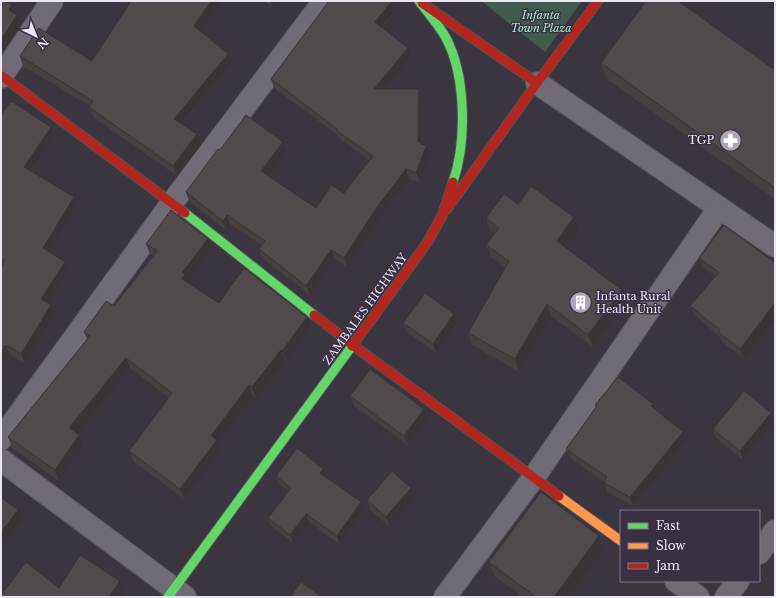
<svg xmlns="http://www.w3.org/2000/svg" width="776" height="598" viewBox="0 0 776 598" font-family="'Libre Baskerville',serif">
<style>
.green{fill:#415b4f}
.lines{fill:none;stroke-linecap:round;stroke-linejoin:round}
.street-casing{stroke:#56525b;stroke-width:24}
.fast-casing{stroke:#56525b;stroke-width:11}
.slow-casing{stroke:#56525b;stroke-width:11}
.jam-casing{stroke:#56525b;stroke-width:11}
.street{stroke:#706b74;stroke-width:22}
.fast{stroke:#63d668;stroke-width:9}
.slow{stroke:#ff974d;stroke-width:9}
.jam{stroke:#b3261e;stroke-width:9}
.wall{fill:#464041}
.shaded-wall{fill:#393435}
.building{fill:#514a4c;stroke:#393435}
.labels{text-anchor:middle;dominant-baseline:central;stroke-width:3;stroke-linejoin:round;paint-order:stroke}
.park-label{font-size:11px;font-style:italic;fill:#9ef0c8;stroke:#3a3044}
.poi-label{font-size:11px;fill:#ece5f2;stroke:#3a3044;text-anchor:end}
.street-label{font-size:11px;fill:#ece5f2;stroke:#3a3044}
</style>
<rect width="100%" height="100%" fill="#3a353f"/>
<polygon class="green" points="481,1 582,1 545,52"/>
<g class="lines">
<defs>
<g id="street">
<polyline points="1,77 52,1"/>
<polyline points="537,83 775,246"/>
<polyline points="1,439 172,203 324,1"/>
<polyline points="1,460 185,597"/>
<polyline points="759,553 775,531"/>
<polyline points="676,581 698,597"/>
<polyline points="445,597 534,477 719,208"/>
<polyline points="726,597 738,581"/>
</g>
<g id="fast">
<path d="M419,1C428,13 439,25 446,38C466,76 467,141 453,182"/>
<polyline points="185,213 314,315"/>
<polyline points="168,597 352,346"/>
</g>
<polyline id="slow" points="559,496 621,541"/>
<g id="jam">
<polyline points="422,3 537,83 598,1"/>
<polyline points="2,76 185,213"/>
<polyline points="447,209 537,83"/>
<polyline points="314,315 354,346 559,496"/>
<polyline points="352,346 427,243 442,216 453,182"/>
</g>
</defs>
<use href="#street" class="street-casing"/>
<use href="#fast" class="fast-casing"/>
<use href="#slow" class="slow-casing"/>
<use href="#jam" class="jam-casing"/>
<use href="#street" class="street"/>
<use href="#fast" class="fast"/>
<use href="#slow" class="slow"/>
<use href="#jam" class="jam"/>
</g>
<g class="wall">
<polygon points="131,1 222,1 201,31 228,54 232,63 182,124 201,144 177,176 93,117 89,107 90,106 23,66 20,56 92,61"/>
<polygon points="265,1 277,1 272,7"/>
<polygon points="395,10 382,28 411,58 385,89 422,99 421,144 430,155 420,182 409,179 379,219 347,267 335,259 310,295 262,258 259,249 261,245 230,224 226,230 189,201 186,192 220,150 283,142 286,151 268,176 316,208 344,193 369,160 340,139 339,136 274,88 271,79"/>
<polygon points="601,63 775,70 775,199 607,79"/>
<polygon points="1,115 54,136 31,171 74,197 77,206 49,252 65,262 68,271 47,303 55,314 24,363 9,354 1,365 2,266 1,265"/>
<polygon points="518,204 574,217 579,230 566,247 627,302 593,347 551,316 519,372 472,345 468,333 505,268 491,257 486,245 495,234 490,231 486,218"/>
<polygon points="724,225 744,358 722,342 720,337 694,315 690,306 715,276 703,267 699,258"/>
<polygon points="146,244 211,250 188,281 188,283 219,303 311,328 286,361 285,361 256,398 253,396 218,442 221,451 184,499 133,461 129,451 169,398 130,368 77,434 79,435 83,446 59,481 12,448 8,437 87,339 84,332 114,306 153,256 150,254"/>
<polygon points="403,323 458,323 436,353 407,332"/>
<polygon points="350,396 424,409 427,419 408,445 354,406"/>
<polygon points="595,405 655,410 683,432 686,441 633,506 607,492 604,483 604,482 570,458 566,449 596,407"/>
<polygon points="771,413 774,422 743,460 716,438 713,429"/>
<polygon points="323,469 326,476 326,477 361,502 364,510 339,544 309,522 293,543 271,526 268,518 288,491 278,483 276,476"/>
<polygon points="411,488 415,498 390,527 370,510 367,500"/>
<polygon points="604,549 569,597 523,597 494,576 489,562"/>
</g>
<g class="shaded-wall">
<polygon points="8,1 18,1 13,8 16,15 9,10 7,2"/>
<polygon points="211,1 222,1 198,35 194,26"/>
<polygon points="270,1 277,1 272,7"/>
<polygon points="392,1 395,10 378,31 375,22"/>
<polygon points="17,15 21,25 2,53 1,51 1,40"/>
<polygon points="408,48 411,58 377,98 374,89"/>
<polygon points="228,54 232,63 178,128 174,119"/>
<polygon points="419,89 422,99 421,152 418,142"/>
<polygon points="51,127 54,136 27,176 24,167"/>
<polygon points="197,134 201,144 177,176 173,166"/>
<polygon points="283,142 286,151 265,180 261,171"/>
<polygon points="426,146 430,155 420,182 416,173"/>
<polygon points="406,169 409,179 379,219 347,267 344,258 375,210"/>
<polygon points="74,197 77,206 46,257 43,248"/>
<polygon points="227,215 230,224 226,230 223,221"/>
<polygon points="574,217 579,230 562,253 557,241"/>
<polygon points="208,239 211,250 188,281 189,285 182,279 182,273"/>
<polygon points="331,250 335,259 310,295 306,286"/>
<polygon points="65,262 68,271 44,308 41,299"/>
<polygon points="622,290 627,302 593,347 588,335"/>
<polygon points="775,303 775,317 744,358 740,349"/>
<polygon points="547,304 551,316 519,372 515,359"/>
<polygon points="51,305 55,314 24,363 21,354"/>
<polygon points="454,314 458,323 436,353 433,344"/>
<polygon points="307,317 311,328 286,361 282,351"/>
<polygon points="6,345 9,354 1,365 1,352"/>
<polygon points="281,350 285,361 256,398 252,387"/>
<polygon points="126,358 130,368 73,439 69,428"/>
<polygon points="249,385 253,396 218,442 221,451 184,499 180,489 211,436"/>
<polygon points="653,404 656,413 651,406"/>
<polygon points="424,409 427,419 408,445 404,436"/>
<polygon points="771,413 774,422 743,460 740,451"/>
<polygon points="683,432 686,441 633,506 630,497"/>
<polygon points="79,435 83,446 59,481 55,470"/>
<polygon points="323,469 326,476 323,481 320,473"/>
<polygon points="411,488 415,498 390,527 386,517"/>
<polygon points="361,502 364,510 339,544 337,536"/>
<polygon points="18,510 21,519 1,547 1,532"/>
<polygon points="306,514 309,522 293,543 290,535"/>
<polygon points="599,536 604,549 569,597 554,597"/>
<polygon points="120,581 124,591 121,597 109,597"/>
</g>
<g class="building">
<polygon points="1,1 8,1 7,2 12,5 9,10 17,15 1,40"/>
<polygon points="131,1 211,1 194,26 228,54 174,119 197,134 173,166 89,107 93,101 20,56 39,28 92,61"/>
<polygon points="329,1 392,1 375,22 408,48 374,89 419,89 418,142 426,146 416,173 406,169 375,210 344,258 331,250 306,286 259,249 265,241 227,215 223,221 186,192 218,149 220,150 246,115 283,142 261,171 316,208 331,185 344,193 373,156 336,130 337,129 271,79"/>
<polygon points="646,1 678,1 775,70 775,188 601,63"/>
<polygon points="11,101 51,127 24,167 74,197 43,248 65,262 41,299 51,305 21,354 6,345 1,352 1,268 3,264 2,264 4,260 1,258 1,115"/>
<polygon points="531,186 574,217 557,241 622,290 588,335 547,304 515,359 468,333 509,261 486,245 499,228 486,218 504,194 518,204"/>
<polygon points="171,210 208,239 182,273 185,274 182,279 219,303 244,268 307,317 282,351 281,350 252,387 249,385 211,436 217,440 180,489 129,451 172,393 126,358 69,428 79,435 55,470 8,437 90,336 84,332 106,301 114,306 157,251 146,244"/>
<polygon points="724,225 775,263 775,303 740,349 718,332 720,330 690,306 719,272 699,258"/>
<polygon points="425,293 454,314 433,344 403,323"/>
<polygon points="370,369 424,409 404,436 350,396"/>
<polygon points="618,377 653,404 651,406 683,432 630,497 604,483 607,477 566,449 597,406 595,405"/>
<polygon points="744,391 771,413 740,451 713,429"/>
<polygon points="297,448 323,469 320,473 361,502 337,536 306,514 290,535 268,518 291,488 276,476"/>
<polygon points="392,471 411,488 386,517 367,500"/>
<polygon points="541,492 599,536 554,597 536,597 489,562"/>
<polygon points="1,497 18,510 1,532"/>
<polygon points="80,555 120,581 109,597 1,597 1,595 26,562 59,588"/>
<polygon points="301,582 322,597 290,597"/>
</g>
<defs>
<symbol id="pharmacy-disc" viewBox="-11 -11 22 22"><circle r="9.5" fill="#aea7b3" stroke="#3a3044"/><path d="M-2-6h4v4h4v4h-4v4h-4v-4h-4v-4h4Z" fill="#fff"/></symbol>
<symbol id="building-disc" viewBox="-11 -11 22 22"><circle r="9.5" fill="#aea7b3" stroke="#3a3044"/><path d="M-4-6H4V6H1V3H-1V6H-4ZM-2.5-4.3h1.7v1.8h-1.7ZM.8-4.3h1.7v1.8H.8ZM-2.5-1h1.7V.8h-1.7ZM.8-1h1.7V.8H.8Z" fill="#fff"/></symbol>
</defs>
<g fill-rule="evenodd">
<use href="#pharmacy-disc" x="718" y="128" width="25" height="25"/>
<use href="#building-disc" x="568" y="290" width="25" height="25"/>
</g>
<g class="labels">
<g class="park-label">
<text x="541" y="15">Infanta<tspan x="541" dy="13">Town Plaza</tspan></text>
</g>
<g class="poi-label">
<text x="714" y="140">TGP</text>
<text x="596" y="296" text-anchor="start">Infanta Rural<tspan x="596" dy="13">Health Unit</tspan></text>
</g>
<g class="street-label">
<text transform="translate(365 309) rotate(-54)">ZAMBALES HIGHWAY</text>
</g>
</g>
<rect width="776" height="598" fill="none" stroke="#ece5f2" stroke-width="4"/>
<rect x="620" y="510" width="140" height="72" fill="#3a3044" stroke="#81788a"/>
<rect x="628" y="523" width="20" height="6" fill="#63d668" stroke="#81788a"/>
<text x="656" y="530" font-size="12" fill="#ece5f2">Fast</text>
<rect x="628" y="543" width="20" height="6" fill="#ff974d" stroke="#81788a"/>
<text x="656" y="550" font-size="12" fill="#ece5f2">Slow</text>
<rect x="628" y="563" width="20" height="6" fill="#b3261e" stroke="#81788a"/>
<text x="656" y="570" font-size="12" fill="#ece5f2">Jam</text>
<g transform="translate(36 36) rotate(137)" stroke="#3a3044" stroke-width="3" paint-order="stroke">
<path d="M0-3L7 15L0 10L-7 15Z" fill="#ece5f2"/>
<text y="-6" font-size="11" font-weight="bold" text-anchor="middle" fill="#ece5f2">N</text>
</g>
</svg>
